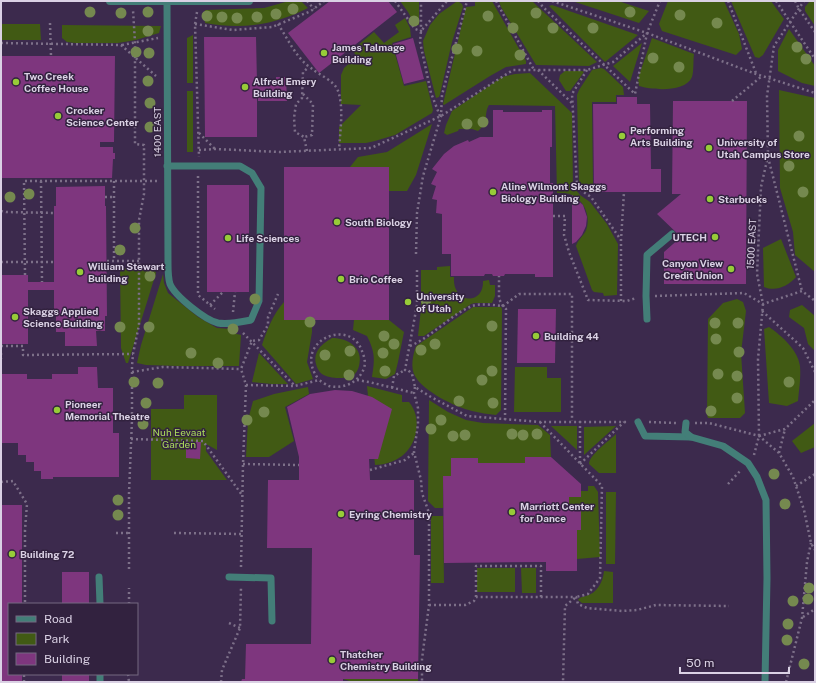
<svg xmlns="http://www.w3.org/2000/svg" width="816" height="683" viewBox="0 0 816 683" font-family="'Public Sans',sans-serif">
<style>
.built{fill:#3c2a4d;fill-rule:evenodd}
.green{fill:#415a14}
.building{fill:#7e367e}
.lines{fill:none;stroke-linecap:round;stroke-linejoin:round}
.path{stroke:#7d7089;stroke-width:2.5;stroke-dasharray:2 3;stroke-linecap:butt}
.lane{stroke:#437e78;stroke-width:7}
.street{stroke:#437e78;stroke-width:8}
.tree{fill:#75894f}
.poi-dot{fill:#97cc38;stroke:#32223f;stroke-width:1.5}
.labels{text-anchor:middle;dominant-baseline:central;stroke-width:3;stroke-linejoin:round;paint-order:stroke}
.poi-label{font-size:10px;font-weight:bold;fill:#dad1e4;stroke:#32223f;text-anchor:start}
.street-label{font-size:10px;fill:#dad1e4;stroke:#32223f}
.park-label{font-size:10px;fill:#acde5c;stroke:#32223f}
</style>
<rect width="100%" height="100%" fill="#32223f"/>
<path class="built" d="M1,1H815V682H1ZM9,604H137V674H9Z"/>
<g class="green">
<path d="M289,1H301L308,8C275,25 241,30 205,23V10L264,8Z"/>
<polygon points="400,1 419,1 419,25 415,25 408,12"/>
<polygon points="475,1 492,1 526,61 526,64 506,67 490,76 444,105 443,104 466,7 475,6"/>
<polygon points="499,1 532,1 597,62 589,66 536,65 501,7"/>
<polygon points="572,1 618,1 649,11 639,23"/>
<polygon points="668,1 724,1 739,34 742,49 736,55 662,31 659,24"/>
<polygon points="731,1 771,1 784,19 763,55 759,58 755,57"/>
<polygon points="810,1 815,1 815,26 805,11 805,7"/>
<polygon points="456,2 459,2 462,4 463,7 452,42 440,94 439,97 436,98 424,51 423,41 430,25 439,14"/>
<polygon points="552,5 638,35 605,62 549,6"/>
<polygon points="405,18 410,28 411,37 392,43 404,86 426,81 433,110 432,113 395,135 375,141 366,143 339,143 339,127 361,105 341,104 341,75 344,68 357,57 352,50 374,32 384,43 399,32 395,25"/>
<polygon points="1,24 40,24 41,40 1,40"/>
<polygon points="62,25 161,26 159,33 136,40 118,43 75,43 67,42 62,38"/>
<polygon points="789,29 815,66 815,86 802,83 778,71 778,50"/>
<polygon points="193,35 193,83 187,83 187,38"/>
<path d="M652,38L694,54C693,61 694,71 692,77C685,93 652,90 639,86L638,78Z"/>
<polygon points="642,43 630,82 613,66"/>
<path d="M601,68L604,69L623,87L624,95H616V102H592L593,185H590V192C585,192 581,190 579,185L577,95L579,90L592,70Z"/>
<polygon points="565,71 582,71 584,72 570,91 566,91 559,80 560,75"/>
<path d="M530,73L572,113L573,186L580,195L590,202L607,224L618,244L617,295L604,296L603,293L594,292L592,290L576,246C578,239 586,234 587,227C590,215 584,201 572,195C568,193 562,193 557,193L555,106L489,105C483,115 490,121 478,131L472,129H459L458,131L447,135L444,133L446,125L452,111L502,77L515,74Z"/>
<polygon points="779,90 815,98 815,272 795,255 793,232 780,188"/>
<rect x="187" y="91" width="6" height="61"/>
<polygon points="432,124 416,175 407,191 389,191 389,167 350,167 358,157 387,152"/>
<path d="M781,239L796,277C788,286 776,292 764,287L763,248Z"/>
<path d="M450,266V277H454C452,304 484,306 483,281L489,280L490,285H495V296L492,303H475L471,304L424,336H418L421,309V270H437V267Z"/>
<polygon points="154,267 156,273 128,363 126,363 121,348 120,268"/>
<polygon points="163,274 164,283 168,293 198,317 217,328 231,329 233,333 241,335 239,366 179,366 146,365 137,363 141,345"/>
<polygon points="737,299 743,302 746,311 741,353 745,413 740,418 708,418 707,415 708,319 723,303"/>
<path d="M284,302V320H312V332L307,362L313,379L296,384L262,345C267,330 273,314 284,302Z"/>
<polygon points="802,305 815,316 815,351 808,344 804,328 789,317 790,310"/>
<path d="M473,307H501L502,309L501,410L496,415C488,414 480,413 472,411C455,407 423,391 415,376C410,368 413,354 416,346Z"/>
<path d="M354,320H389L404,332L398,362L395,374L386,379L372,377C375,359 375,352 367,336L353,330Z"/>
<path d="M769,327C782,336 798,350 800,366C801,378 799,390 798,401L787,406L769,403L764,329Z"/>
<path d="M332,338C348,338 364,348 359,366C358,370 356,374 352,376C345,379 329,379 322,374C319,372 317,368 316,364C313,351 322,344 332,338Z"/>
<polygon points="259,353 288,384 272,384 252,382"/>
<polygon points="515,367 547,367 547,378 561,378 561,412 514,412"/>
<path d="M367,386L402,395V402H409C422,417 418,444 402,456C394,462 383,465 375,465Z"/>
<polygon points="308,387 309,394 285,407 294,441 269,457 246,457 248,420 253,401 274,394"/>
<polygon points="184,395 217,395 217,450 206,444 206,451 227,480 151,480 151,409 184,409"/>
<polygon points="429,400 448,412 466,420 483,423 538,425 550,435 551,457 525,457 525,463 478,463 478,458 451,458 451,476 443,476 443,508 435,508 428,501"/>
<polygon points="815,423 815,447 801,453 792,441"/>
<polygon points="551,426 577,426 577,450"/>
<polygon points="616,426 584,455 584,427"/>
<path d="M616,434V473H599L589,464C589,455 609,441 616,434Z"/>
<polygon points="588,486 594,486 598,492 600,557 577,559 577,530 581,504 569,504 569,497 581,497 581,491 588,491"/>
<polygon points="606,492 616,492 615,564 606,564"/>
<polygon points="431,516 443,516 444,583 431,583"/>
<rect x="477" y="568" width="38" height="24"/>
<polygon points="521,568 536,568 536,593 522,593"/>
<path d="M604,571L613,572V603H582L578,600C580,597 582,597 586,596C597,593 603,582 604,571Z"/>
<polygon points="343,679 418,679 418,682 353,682"/>
</g>
<g class="building">
<polygon points="330,1 388,1 397,12 319,73 288,33"/>
<polygon points="204,37 256,37 257,83 276,83 276,77 286,77 287,101 258,101 258,91 257,91 257,137 205,137"/>
<polygon points="413,38 424,79 404,84 393,44"/>
<polygon points="1,56 115,56 114,142 100,142 100,147 113,147 113,153 115,153 115,159 113,159 112,178 1,178"/>
<polygon points="617,97 637,97 637,104 650,104 651,169 661,169 661,192 594,192 593,104 617,104"/>
<polygon points="673,101 747,101 746,284 664,284 664,252 681,237 657,214 681,194 672,194"/>
<polygon points="493,110 503,110 503,112 542,112 542,110 552,110 552,147 550,147 550,183 553,183 553,277 535,277 535,274 505,274 504,276 493,276 492,274 485,274 484,276 451,276 451,254 442,254 442,214 436,213 437,200 432,199 436,186 431,184 437,172 432,169 444,154 454,146 468,140 469,142 480,137 493,137"/>
<rect x="284" y="167" width="105" height="153"/>
<rect x="207" y="185" width="42" height="107"/>
<polygon points="105,186 105,206 106,206 107,316 105,316 105,331 96,331 97,346 65,346 65,332 56,332 56,316 54,316 54,290 28,290 28,344 1,344 1,275 28,275 28,282 54,282 54,206 56,206 56,187"/>
<polygon points="572,195 583,205 587,217 586,226 582,235 576,242 572,244"/>
<polygon points="518,309 556,309 555,363 517,363"/>
<polygon points="78,367 97,367 98,388 113,388 113,433 119,433 119,477 53,477 53,479 41,479 41,471 34,471 34,462 26,462 26,455 18,455 18,443 1,443 1,374 27,374 27,379 52,379 52,374 78,374"/>
<polygon points="335,390 352,391 372,397 392,409 378,459 369,459 370,480 414,480 414,555 420,555 418,679 343,679 343,682 241,682 242,679 245,679 246,644 311,644 312,548 267,548 268,480 299,480 299,457 287,407 310,394"/>
<polygon points="186,442 201,442 200,459 186,458"/>
<polygon points="525,457 551,457 581,484 581,497 569,497 569,504 581,504 581,530 577,530 577,571 546,571 546,562 444,563 443,476 451,476 451,458 478,458 478,463 525,463"/>
<polygon points="1,505 22,505 22,604 9,604 9,674 22,674 22,682 1,682"/>
<rect x="62" y="572" width="27" height="32"/>
<rect x="62" y="674" width="27" height="8"/>
</g>
<g class="lines">
<g class="path">
<polyline points="307,1 314,9"/>
<polyline points="395,1 415,29 421,31 421,1"/>
<polyline points="496,1 534,70"/>
<polyline points="538,1 543,7 635,94 647,33 660,1"/>
<polyline points="552,1 647,33 756,74 815,93"/>
<polyline points="728,1 756,73"/>
<polyline points="776,1 815,59"/>
<polyline points="795,1 799,9 815,32"/>
<polyline points="197,12 195,24 199,157"/>
<polyline points="50,23 51,56"/>
<polyline points="195,24 233,30 272,27 311,11 324,1"/>
<path d="M278,24C288,39 296,58 311,68C319,75 335,81 338,91C344,107 340,133 339,149"/>
<polyline points="1,43 121,45 156,76"/>
<polyline points="122,45 158,38"/>
<polyline points="538,70 574,105"/>
<polyline points="587,70 572,94 577,186 582,191 591,197 621,240"/>
<polyline points="303,94 313,104 312,135 304,137"/>
<polyline points="732,101 762,76"/>
<polyline points="440,116 431,93 420,42 421,31 447,1"/>
<polyline points="199,133 215,149"/>
<polyline points="199,150 216,149 279,152 371,148 441,116 513,70 587,70 613,62 647,33"/>
<polyline points="307,151 304,137 295,132 294,118 296,104 302,98 303,72 309,67"/>
<polyline points="768,157 802,291"/>
<polyline points="198,176 198,295 215,309"/>
<polyline points="41,181 42,282"/>
<polyline points="114,181 114,261"/>
<polyline points="105,197 114,197"/>
<polyline points="1,211 6,212 54,213"/>
<polyline points="553,216 565,216 564,235 569,252 588,300 627,301 636,298"/>
<polyline points="416,254 417,213 423,176 441,116 442,95 467,1"/>
<polyline points="107,261 139,261"/>
<polyline points="1,262 54,262"/>
<polyline points="417,270 417,305 405,370 408,370 412,374 415,387 431,397 467,416 540,422 628,422"/>
<polyline points="25,275 24,181 158,181"/>
<polyline points="655,296 744,293 763,304 802,291 815,301"/>
<polyline points="621,301 621,240 624,192"/>
<polyline points="210,305 223,292"/>
<polyline points="762,311 803,348 815,372"/>
<polyline points="233,312 235,292"/>
<path d="M243,333L295,386L319,380C322,382 326,385 329,386C343,389 359,383 364,368C366,362 364,356 362,351C350,316 290,342 319,380"/>
<polyline points="1,346 23,346 23,355 133,354"/>
<path d="M410,346C432,337 451,314 472,306C481,303 493,305 503,306L499,299V276"/>
<polyline points="1,353 1,359"/>
<polyline points="132,372 163,367 241,369"/>
<polyline points="357,380 369,382 414,393"/>
<polyline points="246,385 295,386"/>
<polyline points="415,387 414,393 418,408 418,424 414,452 421,480 422,493 429,513 429,605 422,659 422,682"/>
<polyline points="392,388 394,376 405,370"/>
<polyline points="505,420 506,309 503,306 519,294 572,294 572,421"/>
<polyline points="580,421 580,463"/>
<polyline points="540,422 602,486 600,578 588,594 576,597 565,606 563,682"/>
<polyline points="649,422 676,423"/>
<polyline points="695,423 709,423 759,436 779,453 793,477 804,510 811,543 815,550"/>
<polyline points="759,436 785,429 815,400"/>
<polyline points="131,439 203,441 242,495"/>
<polyline points="779,453 785,429"/>
<polyline points="754,455 759,436 758,359 763,304 757,274 761,187 768,156 767,96 774,46 804,1"/>
<polyline points="243,464 299,465"/>
<polyline points="580,464 624,422"/>
<polyline points="370,470 405,460 414,453"/>
<polyline points="1,482 13,481 27,504 25,530 25,604"/>
<polyline points="728,484 741,470"/>
<polyline points="796,486 815,474"/>
<polyline points="116,533 129,533"/>
<polyline points="174,533 242,534"/>
<polyline points="241,567 243,464 246,385 241,369 252,341 259,340 268,325 268,317 278,294"/>
<polyline points="129,569 129,493 132,420 132,366 133,354 139,325 139,220 144,194 144,145 135,144 135,42 133,10"/>
<polyline points="476,597 476,566 541,566 541,597"/>
<polyline points="129,604 129,588"/>
<polyline points="429,605 465,605 474,601 476,597 576,597 578,604 587,608 622,611 637,610 656,605 729,606"/>
<polyline points="803,617 815,609"/>
<polyline points="229,623 240,628"/>
<polyline points="128,674 129,682"/>
<polyline points="24,682 24,674"/>
<polyline points="221,682 222,670 240,628 241,588"/>
<polyline points="786,682 802,618 807,562 811,543"/>
</g>
<g class="lane">
<path d="M167,1L168,263C168,269 168,278 170,284C175,296 205,320 218,323C228,325 241,322 251,320L259,301L261,188L252,173L240,166H167"/>
<polyline points="647,319 646,296 647,255 672,234"/>
<polyline points="638,422 645,436 691,437"/>
<polyline points="686,423 685,432 691,437 723,446 748,463 757,477 766,500 767,578 765,682"/>
<polyline points="99,577 100,604"/>
<polyline points="229,577 271,578 272,621"/>
<polyline points="100,682 100,674"/>
</g>
<polyline class="street" points="110,1 249,1"/>
</g>
<g class="tree">
<circle cx="293" cy="9" r="5.5"/>
<circle cx="90" cy="12" r="5.5"/>
<circle cx="148" cy="12" r="5.5"/>
<circle cx="630" cy="12" r="5.5"/>
<circle cx="121" cy="13" r="5.5"/>
<circle cx="536" cy="13" r="5.5"/>
<circle cx="276" cy="14" r="5.5"/>
<circle cx="680" cy="15" r="5.5"/>
<circle cx="207" cy="16" r="5.5"/>
<circle cx="488" cy="16" r="5.5"/>
<circle cx="222" cy="17" r="5.5"/>
<circle cx="257" cy="17" r="5.5"/>
<circle cx="237" cy="18" r="5.5"/>
<circle cx="414" cy="21" r="5.5"/>
<circle cx="717" cy="23" r="5.5"/>
<circle cx="513" cy="28" r="5.5"/>
<circle cx="553" cy="28" r="5.5"/>
<circle cx="593" cy="28" r="5.5"/>
<circle cx="148" cy="31" r="5.5"/>
<circle cx="797" cy="47" r="5.5"/>
<circle cx="457" cy="49" r="5.5"/>
<circle cx="477" cy="51" r="5.5"/>
<circle cx="136" cy="52" r="5.5"/>
<circle cx="149" cy="53" r="5.5"/>
<circle cx="520" cy="55" r="5.5"/>
<circle cx="653" cy="58" r="5.5"/>
<circle cx="806" cy="59" r="5.5"/>
<circle cx="679" cy="67" r="5.5"/>
<circle cx="148" cy="81" r="5.5"/>
<circle cx="150" cy="103" r="5.5"/>
<circle cx="483" cy="122" r="5.5"/>
<circle cx="467" cy="124" r="5.5"/>
<circle cx="150" cy="127" r="5.5"/>
<circle cx="799" cy="136" r="5.5"/>
<circle cx="789" cy="166" r="5.5"/>
<circle cx="803" cy="192" r="5.5"/>
<circle cx="29" cy="194" r="5.5"/>
<circle cx="10" cy="197" r="5.5"/>
<circle cx="135" cy="228" r="5.5"/>
<circle cx="120" cy="250" r="5.5"/>
<circle cx="150" cy="276" r="5.5"/>
<circle cx="255" cy="299" r="5.5"/>
<circle cx="426" cy="300" r="5.5"/>
<circle cx="310" cy="322" r="5.5"/>
<circle cx="715" cy="323" r="5.5"/>
<circle cx="738" cy="323" r="5.5"/>
<circle cx="492" cy="326" r="5.5"/>
<circle cx="120" cy="327" r="5.5"/>
<circle cx="149" cy="327" r="5.5"/>
<circle cx="233" cy="329" r="5.5"/>
<circle cx="384" cy="336" r="5.5"/>
<circle cx="716" cy="339" r="5.5"/>
<circle cx="394" cy="344" r="5.5"/>
<circle cx="435" cy="344" r="5.5"/>
<circle cx="421" cy="350" r="5.5"/>
<circle cx="350" cy="351" r="5.5"/>
<circle cx="739" cy="352" r="5.5"/>
<circle cx="191" cy="353" r="5.5"/>
<circle cx="383" cy="353" r="5.5"/>
<circle cx="325" cy="355" r="5.5"/>
<circle cx="218" cy="363" r="5.5"/>
<circle cx="385" cy="371" r="5.5"/>
<circle cx="492" cy="371" r="5.5"/>
<circle cx="718" cy="374" r="5.5"/>
<circle cx="349" cy="375" r="5.5"/>
<circle cx="737" cy="376" r="5.5"/>
<circle cx="482" cy="380" r="5.5"/>
<circle cx="134" cy="382" r="5.5"/>
<circle cx="789" cy="382" r="5.5"/>
<circle cx="158" cy="383" r="5.5"/>
<circle cx="737" cy="398" r="5.5"/>
<circle cx="459" cy="401" r="5.5"/>
<circle cx="146" cy="403" r="5.5"/>
<circle cx="493" cy="403" r="5.5"/>
<circle cx="711" cy="411" r="5.5"/>
<circle cx="264" cy="412" r="5.5"/>
<circle cx="247" cy="420" r="5.5"/>
<circle cx="441" cy="420" r="5.5"/>
<circle cx="143" cy="424" r="5.5"/>
<circle cx="431" cy="429" r="5.5"/>
<circle cx="512" cy="434" r="5.5"/>
<circle cx="537" cy="434" r="5.5"/>
<circle cx="465" cy="435" r="5.5"/>
<circle cx="523" cy="435" r="5.5"/>
<circle cx="453" cy="436" r="5.5"/>
<circle cx="774" cy="474" r="5.5"/>
<circle cx="118" cy="500" r="5.5"/>
<circle cx="785" cy="504" r="5.5"/>
<circle cx="118" cy="515" r="5.5"/>
<circle cx="809" cy="588" r="5.5"/>
<circle cx="808" cy="599" r="5.5"/>
<circle cx="793" cy="601" r="5.5"/>
<circle cx="788" cy="624" r="5.5"/>
<circle cx="787" cy="640" r="5.5"/>
<circle cx="804" cy="664" r="5.5"/>
</g>
<g class="poi-dot">
<circle cx="324" cy="53" r="4"/>
<circle cx="16" cy="82" r="4"/>
<circle cx="245" cy="87" r="4"/>
<circle cx="58" cy="116" r="4"/>
<circle cx="622" cy="136" r="4"/>
<circle cx="709" cy="148" r="4"/>
<circle cx="493" cy="192" r="4"/>
<circle cx="710" cy="199" r="4"/>
<circle cx="337" cy="222" r="4"/>
<circle cx="715" cy="237" r="4"/>
<circle cx="228" cy="238" r="4"/>
<circle cx="731" cy="269" r="4"/>
<circle cx="80" cy="272" r="4"/>
<circle cx="341" cy="279" r="4"/>
<circle cx="408" cy="302" r="4"/>
<circle cx="15" cy="317" r="4"/>
<circle cx="536" cy="336" r="4"/>
<circle cx="57" cy="410" r="4"/>
<circle cx="512" cy="512" r="4"/>
<circle cx="341" cy="514" r="4"/>
<circle cx="12" cy="554" r="4"/>
<circle cx="332" cy="660" r="4"/>
</g>
<g class="labels">
<g class="poi-label">
<text x="332" y="47">James Talmage<tspan x="332" dy="12">Building</tspan></text>
<text x="24" y="76">Two Creek<tspan x="24" dy="12">Coffee House</tspan></text>
<text x="253" y="81">Alfred Emery<tspan x="253" dy="12">Building</tspan></text>
<text x="66" y="110">Crocker<tspan x="66" dy="12">Science Center</tspan></text>
<text x="630" y="130">Performing<tspan x="630" dy="12">Arts Building</tspan></text>
<text x="717" y="142">University of<tspan x="717" dy="12">Utah Campus Store</tspan></text>
<text x="501" y="186">Aline Wilmont Skaggs<tspan x="501" dy="12">Biology Building</tspan></text>
<text x="718" y="199">Starbucks</text>
<text x="345" y="222">South Biology</text>
<text x="707" y="237" text-anchor="end">UTECH</text>
<text x="236" y="238">Life Sciences</text>
<text x="723" y="263" text-anchor="end">Canyon View<tspan x="723" dy="12">Credit Union</tspan></text>
<text x="88" y="266">William Stewart<tspan x="88" dy="12">Building</tspan></text>
<text x="349" y="279">Brio Coffee</text>
<text x="416" y="296">University<tspan x="416" dy="12">of Utah</tspan></text>
<text x="23" y="311">Skaggs Applied<tspan x="23" dy="12">Science Building</tspan></text>
<text x="544" y="336">Building 44</text>
<text x="65" y="404">Pioneer<tspan x="65" dy="12">Memorial Theatre</tspan></text>
<text x="520" y="506">Marriott Center<tspan x="520" dy="12">for Dance</tspan></text>
<text x="349" y="514">Eyring Chemistry</text>
<text x="20" y="554">Building 72</text>
<text x="340" y="654">Thatcher<tspan x="340" dy="12">Chemistry Building</tspan></text>
</g>
<g class="street-label">
<text transform="translate(157 132) rotate(-90)">1400 EAST</text>
<text transform="translate(751 244) rotate(-87)">1500 EAST</text>
</g>
<g class="park-label">
<text x="179" y="432">Nuh Eevaat<tspan x="179" dy="12">Garden</tspan></text>
</g>
</g>
<rect width="816" height="683" fill="none" stroke="#dad1e4" stroke-width="4"/>
<rect x="8" y="603" width="130" height="72" fill="#32223f" stroke="#756881"/>
<rect x="16" y="616" width="20" height="6" fill="#437e78" stroke="#756881"/>
<text x="44" y="623" font-size="12" fill="#dad1e4">Road</text>
<rect x="16" y="633" width="20" height="12" fill="#415a14" stroke="#756881"/>
<text x="44" y="643" font-size="12" fill="#dad1e4">Park</text>
<rect x="16" y="653" width="20" height="12" fill="#7e367e" stroke="#756881"/>
<text x="44" y="663" font-size="12" fill="#dad1e4">Building</text>
<path d="M680 667v6h109v-6" fill="none" stroke="#dad1e4" stroke-width="2"/>
<text x="686" y="667" font-size="12" fill="#dad1e4" stroke="#32223f" stroke-width="3" paint-order="stroke">50 m</text>
</svg>
